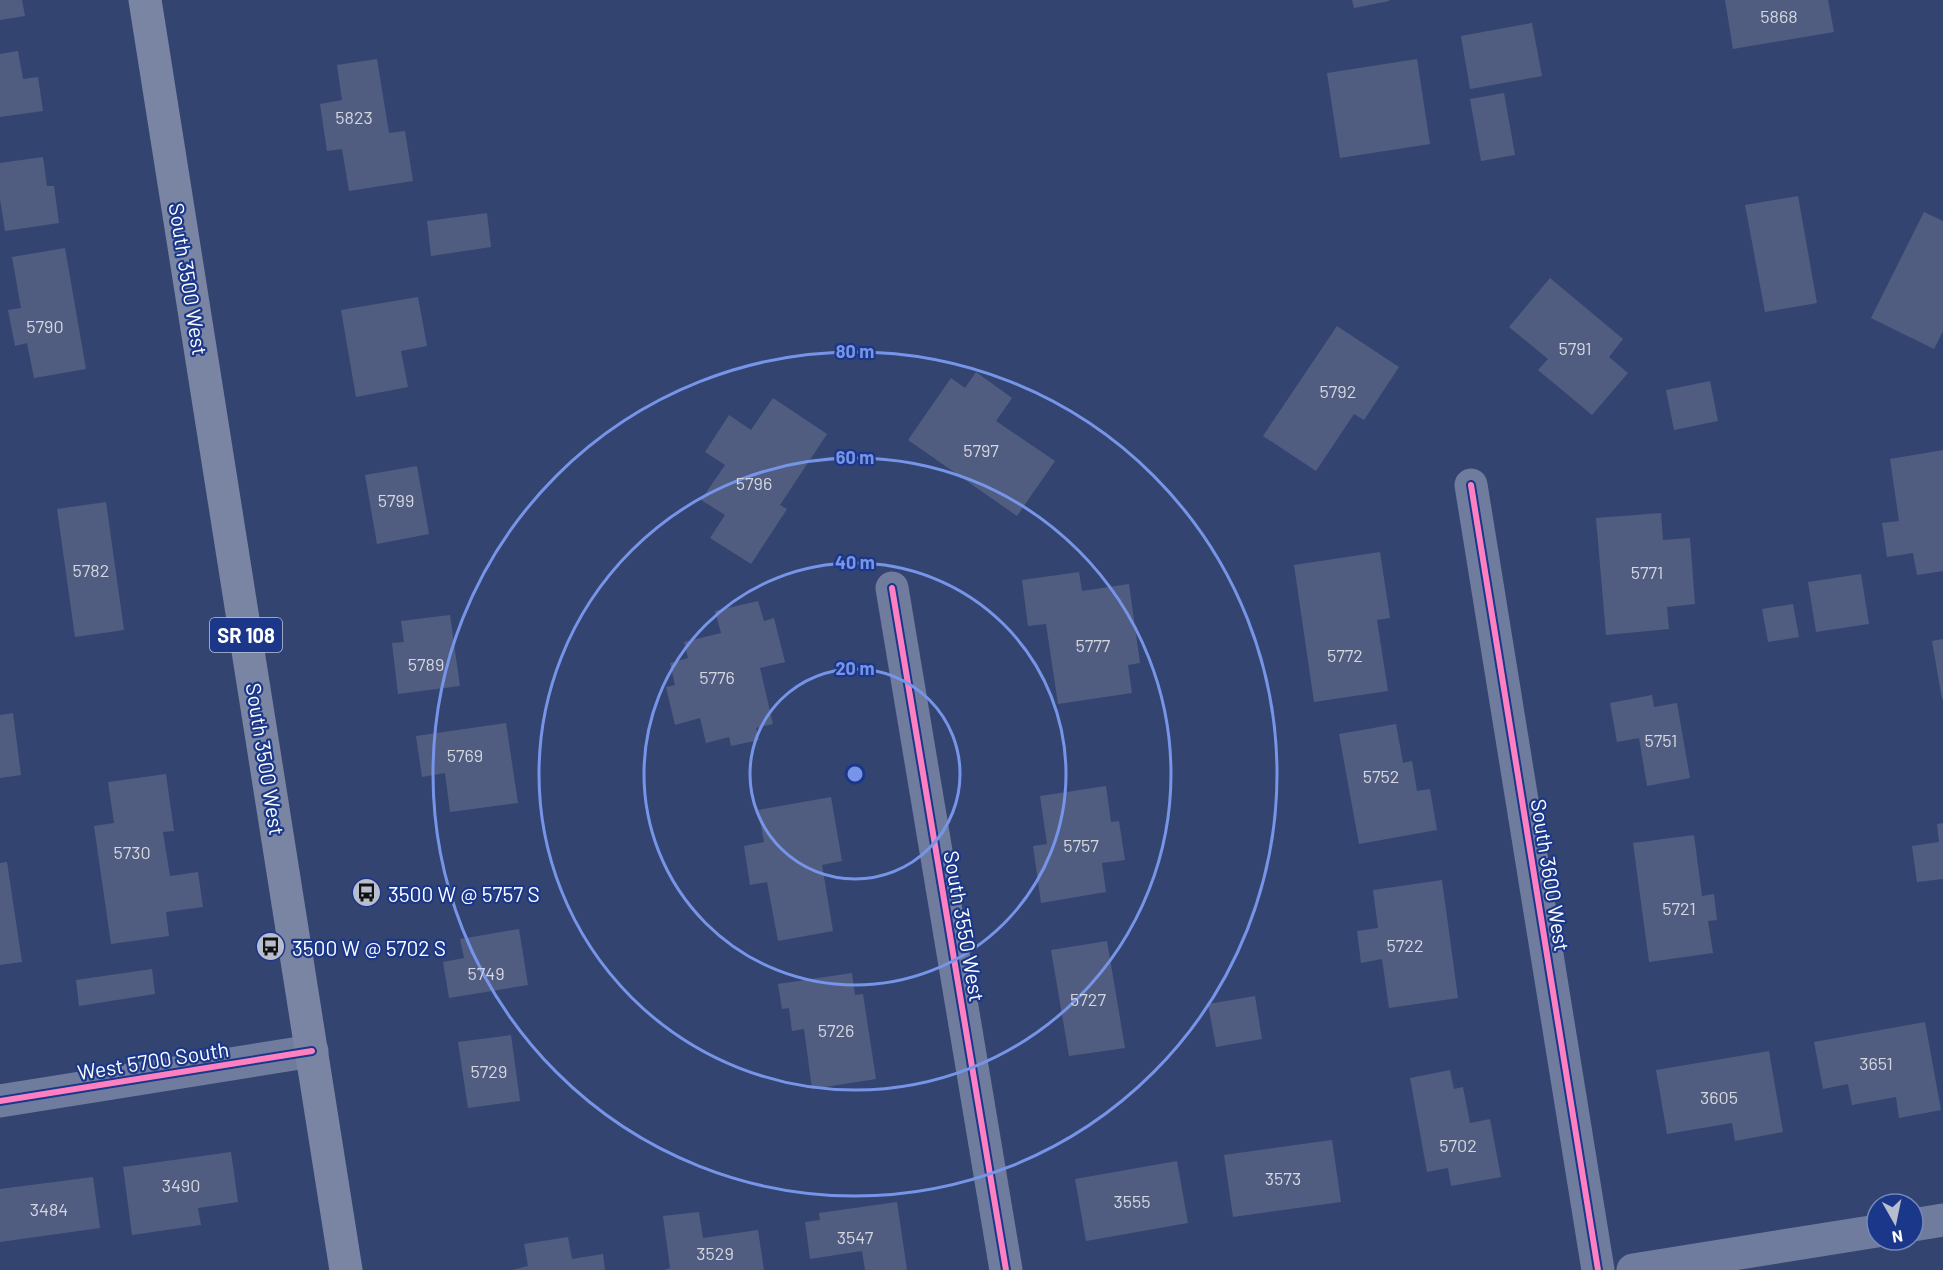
<svg xmlns="http://www.w3.org/2000/svg" width="1943" height="1270" viewBox="0 0 1943 1270" font-family="Barlow,sans-serif">
<style>
.building{fill:#515d80}
.lines{fill:none;stroke-linecap:round;stroke-linejoin:round}
.street{stroke:#707c9d;stroke-width:33}
.primary{stroke:#7a85a3;stroke-width:33}
.cycleway-casing{stroke:#1b3789;stroke-width:10}
.cycleway{stroke:#ff80c0;stroke-width:6}
.ring{fill:none;stroke:#7795e8;stroke-width:3}
.labels{text-anchor:middle;dominant-baseline:central;stroke-width:4.5;stroke-linejoin:round;paint-order:stroke}
.number-label{font-size:18px;fill:#d4d6df}
.shield{fill:#1b3789;stroke:#bbc3dc;stroke-width:1.5}
.shield-label{font-size:20px;font-weight:bold;fill:#fff}
.street-label{font-size:21px;fill:#fff;stroke:#1b3789}
.poi-label{font-size:21px;fill:#fff;stroke:#1b3789;text-anchor:start}
.centre{fill:#7795e8;stroke:#1b3789;stroke-width:3}
.ring-label{font-size:18px;text-anchor:middle;font-weight:bold;fill:#7795e8;stroke:#1b3789;stroke-width:4.5;stroke-linejoin:round;paint-order:stroke}
</style>
<rect width="100%" height="100%" fill="#344470"/>
<g class="building">
<polygon points="0,0 22,0 25,16 0,20"/>
<polygon points="1352,0 1389,0 1389,1 1354,8"/>
<polygon points="1725,0 1828,0 1834,32 1733,49"/>
<polygon points="1532,23 1542,76 1470,89 1461,36"/>
<polygon points="18,51 23,79 38,77 43,111 0,117 0,54"/>
<polygon points="377,59 389,133 405,131 413,181 349,191 342,149 327,151 320,104 342,100 337,65"/>
<polygon points="1417,59 1430,144 1340,158 1327,73"/>
<polygon points="1504,93 1515,155 1481,161 1470,99"/>
<polygon points="43,157 47,186 54,186 59,223 5,231 0,199 0,163"/>
<polygon points="1798,196 1817,303 1765,312 1745,205"/>
<polygon points="1924,212 1943,221 1943,331 1934,349 1871,318"/>
<polygon points="487,213 491,247 431,256 427,221"/>
<polygon points="65,248 86,369 34,378 27,343 15,346 8,310 21,308 12,257"/>
<polygon points="1550,278 1623,339 1609,357 1628,373 1592,415 1538,370 1548,359 1509,327"/>
<polygon points="418,297 427,346 401,351 408,387 356,397 341,310"/>
<polygon points="1337,326 1399,367 1364,420 1354,414 1316,471 1263,436"/>
<polygon points="976,372 1012,398 996,421 1055,461 1017,516 908,440 951,378 965,388"/>
<polygon points="1710,381 1718,421 1674,430 1666,390"/>
<polygon points="773,398 827,434 780,505 787,509 751,564 710,538 725,515 701,500 725,465 705,452 729,415 751,430"/>
<polygon points="1943,450 1943,571 1917,575 1913,553 1887,557 1882,523 1899,521 1890,459"/>
<polygon points="417,466 429,534 377,544 365,475"/>
<polygon points="106,502 124,630 75,637 57,509"/>
<polygon points="1661,513 1663,540 1690,538 1695,604 1667,607 1669,629 1606,635 1596,518"/>
<polygon points="1380,552 1390,618 1377,620 1388,691 1314,702 1294,565"/>
<polygon points="1079,572 1082,591 1129,584 1140,663 1128,665 1132,693 1058,704 1046,624 1028,626 1022,580"/>
<polygon points="1861,574 1869,624 1816,632 1808,582"/>
<polygon points="758,601 764,621 774,618 785,662 760,668 773,724 756,728 759,740 731,746 729,737 706,743 700,718 675,725 666,687 675,685 670,663 688,658 684,642 721,633 715,611"/>
<polygon points="1793,604 1799,637 1768,642 1762,609"/>
<polygon points="450,615 460,686 398,694 392,643 404,642 401,621"/>
<polygon points="1943,639 1943,699 1942,699 1932,641"/>
<polygon points="1652,695 1654,707 1677,703 1690,778 1647,786 1639,738 1617,742 1610,703"/>
<polygon points="13,713 21,775 0,778 0,715"/>
<polygon points="506,723 518,803 450,812 445,773 422,777 416,736"/>
<polygon points="1396,724 1403,763 1412,761 1417,791 1430,789 1437,830 1359,844 1339,734"/>
<polygon points="166,774 174,831 163,832 170,876 198,872 203,907 166,912 169,936 111,944 94,826 114,823 108,782"/>
<polygon points="1106,786 1111,822 1119,821 1125,860 1102,863 1106,892 1041,903 1033,846 1047,844 1040,796"/>
<polygon points="831,797 842,861 822,865 833,931 778,941 767,882 750,885 744,846 764,842 758,810"/>
<polygon points="1943,823 1943,879 1917,882 1912,846 1939,842 1937,824"/>
<polygon points="1694,835 1702,896 1714,894 1717,920 1708,921 1713,953 1649,962 1633,843"/>
<polygon points="7,862 22,962 0,965 0,863"/>
<polygon points="1442,880 1458,998 1389,1008 1382,959 1361,963 1357,931 1378,928 1373,890"/>
<polygon points="519,929 528,985 449,998 443,962 464,958 460,939"/>
<polygon points="1107,941 1125,1048 1069,1056 1051,950"/>
<polygon points="152,969 155,994 79,1006 76,980"/>
<polygon points="852,973 855,995 863,994 876,1079 812,1089 804,1029 792,1031 789,1008 782,1009 778,984"/>
<polygon points="1255,996 1262,1039 1216,1047 1208,1004"/>
<polygon points="1925,1022 1941,1110 1899,1118 1896,1097 1852,1105 1848,1084 1823,1089 1814,1042"/>
<polygon points="511,1035 520,1101 468,1108 458,1042"/>
<polygon points="1769,1051 1783,1132 1735,1141 1732,1123 1667,1134 1656,1070"/>
<polygon points="1450,1070 1454,1089 1463,1087 1470,1123 1490,1119 1501,1177 1451,1186 1448,1168 1427,1172 1410,1078"/>
<polygon points="1332,1140 1341,1202 1233,1217 1224,1155"/>
<polygon points="231,1152 238,1202 198,1208 201,1225 132,1235 123,1167"/>
<polygon points="1177,1161 1188,1223 1086,1241 1075,1179"/>
<polygon points="93,1177 100,1228 0,1242 0,1189"/>
<polygon points="897,1202 907,1270 865,1270 862,1251 810,1259 805,1222 820,1220 819,1213"/>
<polygon points="699,1212 703,1238 758,1230 764,1270 664,1270 670,1268 663,1216"/>
<polygon points="568,1237 572,1259 603,1254 605,1270 512,1270 528,1266 524,1244"/>
</g>
<g class="lines">
<g class="street">
<polyline points="1471,485 1598,1270"/>
<polyline points="892,588 1006,1270"/>
<polyline points="0,1101 312,1051"/>
<polyline points="1913,1225 1943,1220"/>
<polyline points="1633,1270 1877,1231"/>
</g>
<polyline class="primary" points="145,0 346,1270"/>
<defs>
<g id="cycleway">
<polyline points="1471,485 1598,1270"/>
<polyline points="892,588 1006,1270"/>
<polyline points="0,1101 312,1051"/>
</g>
</defs>
<use href="#cycleway" class="cycleway-casing"/>
<use href="#cycleway" class="cycleway"/>
</g>
<g class="ring">
<circle cx="855" cy="774" r="105"/>
<circle cx="855" cy="774" r="211"/>
<circle cx="855" cy="774" r="316"/>
<circle cx="855" cy="774" r="422"/>
</g>
<defs>
<symbol id="bus-disc" viewBox="-11 -11 22 22"><circle r="9.5" fill="#b8becd" stroke="#1b3789"/><path d="M-5-6H5V4H4V6H2V4H-2V6H-4V4H-5ZM-3.5-4V0h7V-4ZM-3.5 1.2v1.5H-2V1.2ZM2 1.2v1.5H3.5V1.2Z" fill="#111"/></symbol>
</defs>
<g fill-rule="evenodd">
<use href="#bus-disc" x="350" y="876" width="33" height="33"/>
<use href="#bus-disc" x="254" y="930" width="33" height="33"/>
</g>
<g class="labels">
<g class="number-label">
<text x="1779" y="16">5868</text>
<text x="354" y="117">5823</text>
<text x="45" y="326">5790</text>
<text x="1575" y="348">5791</text>
<text x="1338" y="391">5792</text>
<text x="981" y="450">5797</text>
<text x="754" y="483">5796</text>
<text x="396" y="500">5799</text>
<text x="91" y="570">5782</text>
<text x="1647" y="572">5771</text>
<text x="1093" y="645">5777</text>
<text x="1345" y="655">5772</text>
<text x="426" y="664">5789</text>
<text x="717" y="677">5776</text>
<text x="1661" y="740">5751</text>
<text x="465" y="755">5769</text>
<text x="1381" y="776">5752</text>
<text x="1081" y="845">5757</text>
<text x="132" y="852">5730</text>
<text x="1679" y="908">5721</text>
<text x="1405" y="945">5722</text>
<text x="486" y="973">5749</text>
<text x="1088" y="999">5727</text>
<text x="836" y="1030">5726</text>
<text x="1876" y="1063">3651</text>
<text x="489" y="1071">5729</text>
<text x="1719" y="1097">3605</text>
<text x="1458" y="1145">5702</text>
<text x="1283" y="1178">3573</text>
<text x="181" y="1185">3490</text>
<text x="1132" y="1201">3555</text>
<text x="49" y="1209">3484</text>
<text x="855" y="1237">3547</text>
<text x="715" y="1253">3529</text>
</g>
<rect class="shield" x="210" y="618" width="72" height="34" rx="4.5"/>
<g class="shield-label">
<text x="246" y="635">SR 108</text>
</g>
<g class="street-label">
<text transform="translate(189 279) rotate(81)">South 3500 West</text>
<text transform="translate(266 759) rotate(81)">South 3500 West</text>
<text transform="translate(1551 875) rotate(81)">South 3600 West</text>
<text transform="translate(965 926) rotate(80)">South 3550 West</text>
<text transform="translate(153 1060) rotate(-9)">West 5700 South</text>
</g>
<g class="poi-label">
<text x="388" y="893">3500 W @ 5757 S</text>
<text x="292" y="947">3500 W @ 5702 S</text>
</g>
</g>
<circle cx="855" cy="774" r="9" class="centre"/>
<g class="ring-label">
<text x="855" y="358">80 m</text>
<text x="855" y="464">60 m</text>
<text x="855" y="569">40 m</text>
<text x="855" y="675">20 m</text>
</g>
<g transform="translate(1895 1222) rotate(171)"><circle r="28" fill="#1b3789" stroke="#7687b8" stroke-width="1.5"/>
<path d="M0-4.5L10 22L0 15L-10 22Z" fill="#b8becd"/>
<text y="-9" font-size="16" font-weight="bold" text-anchor="middle" fill="#ffffff">N</text>
</g>
</svg>
